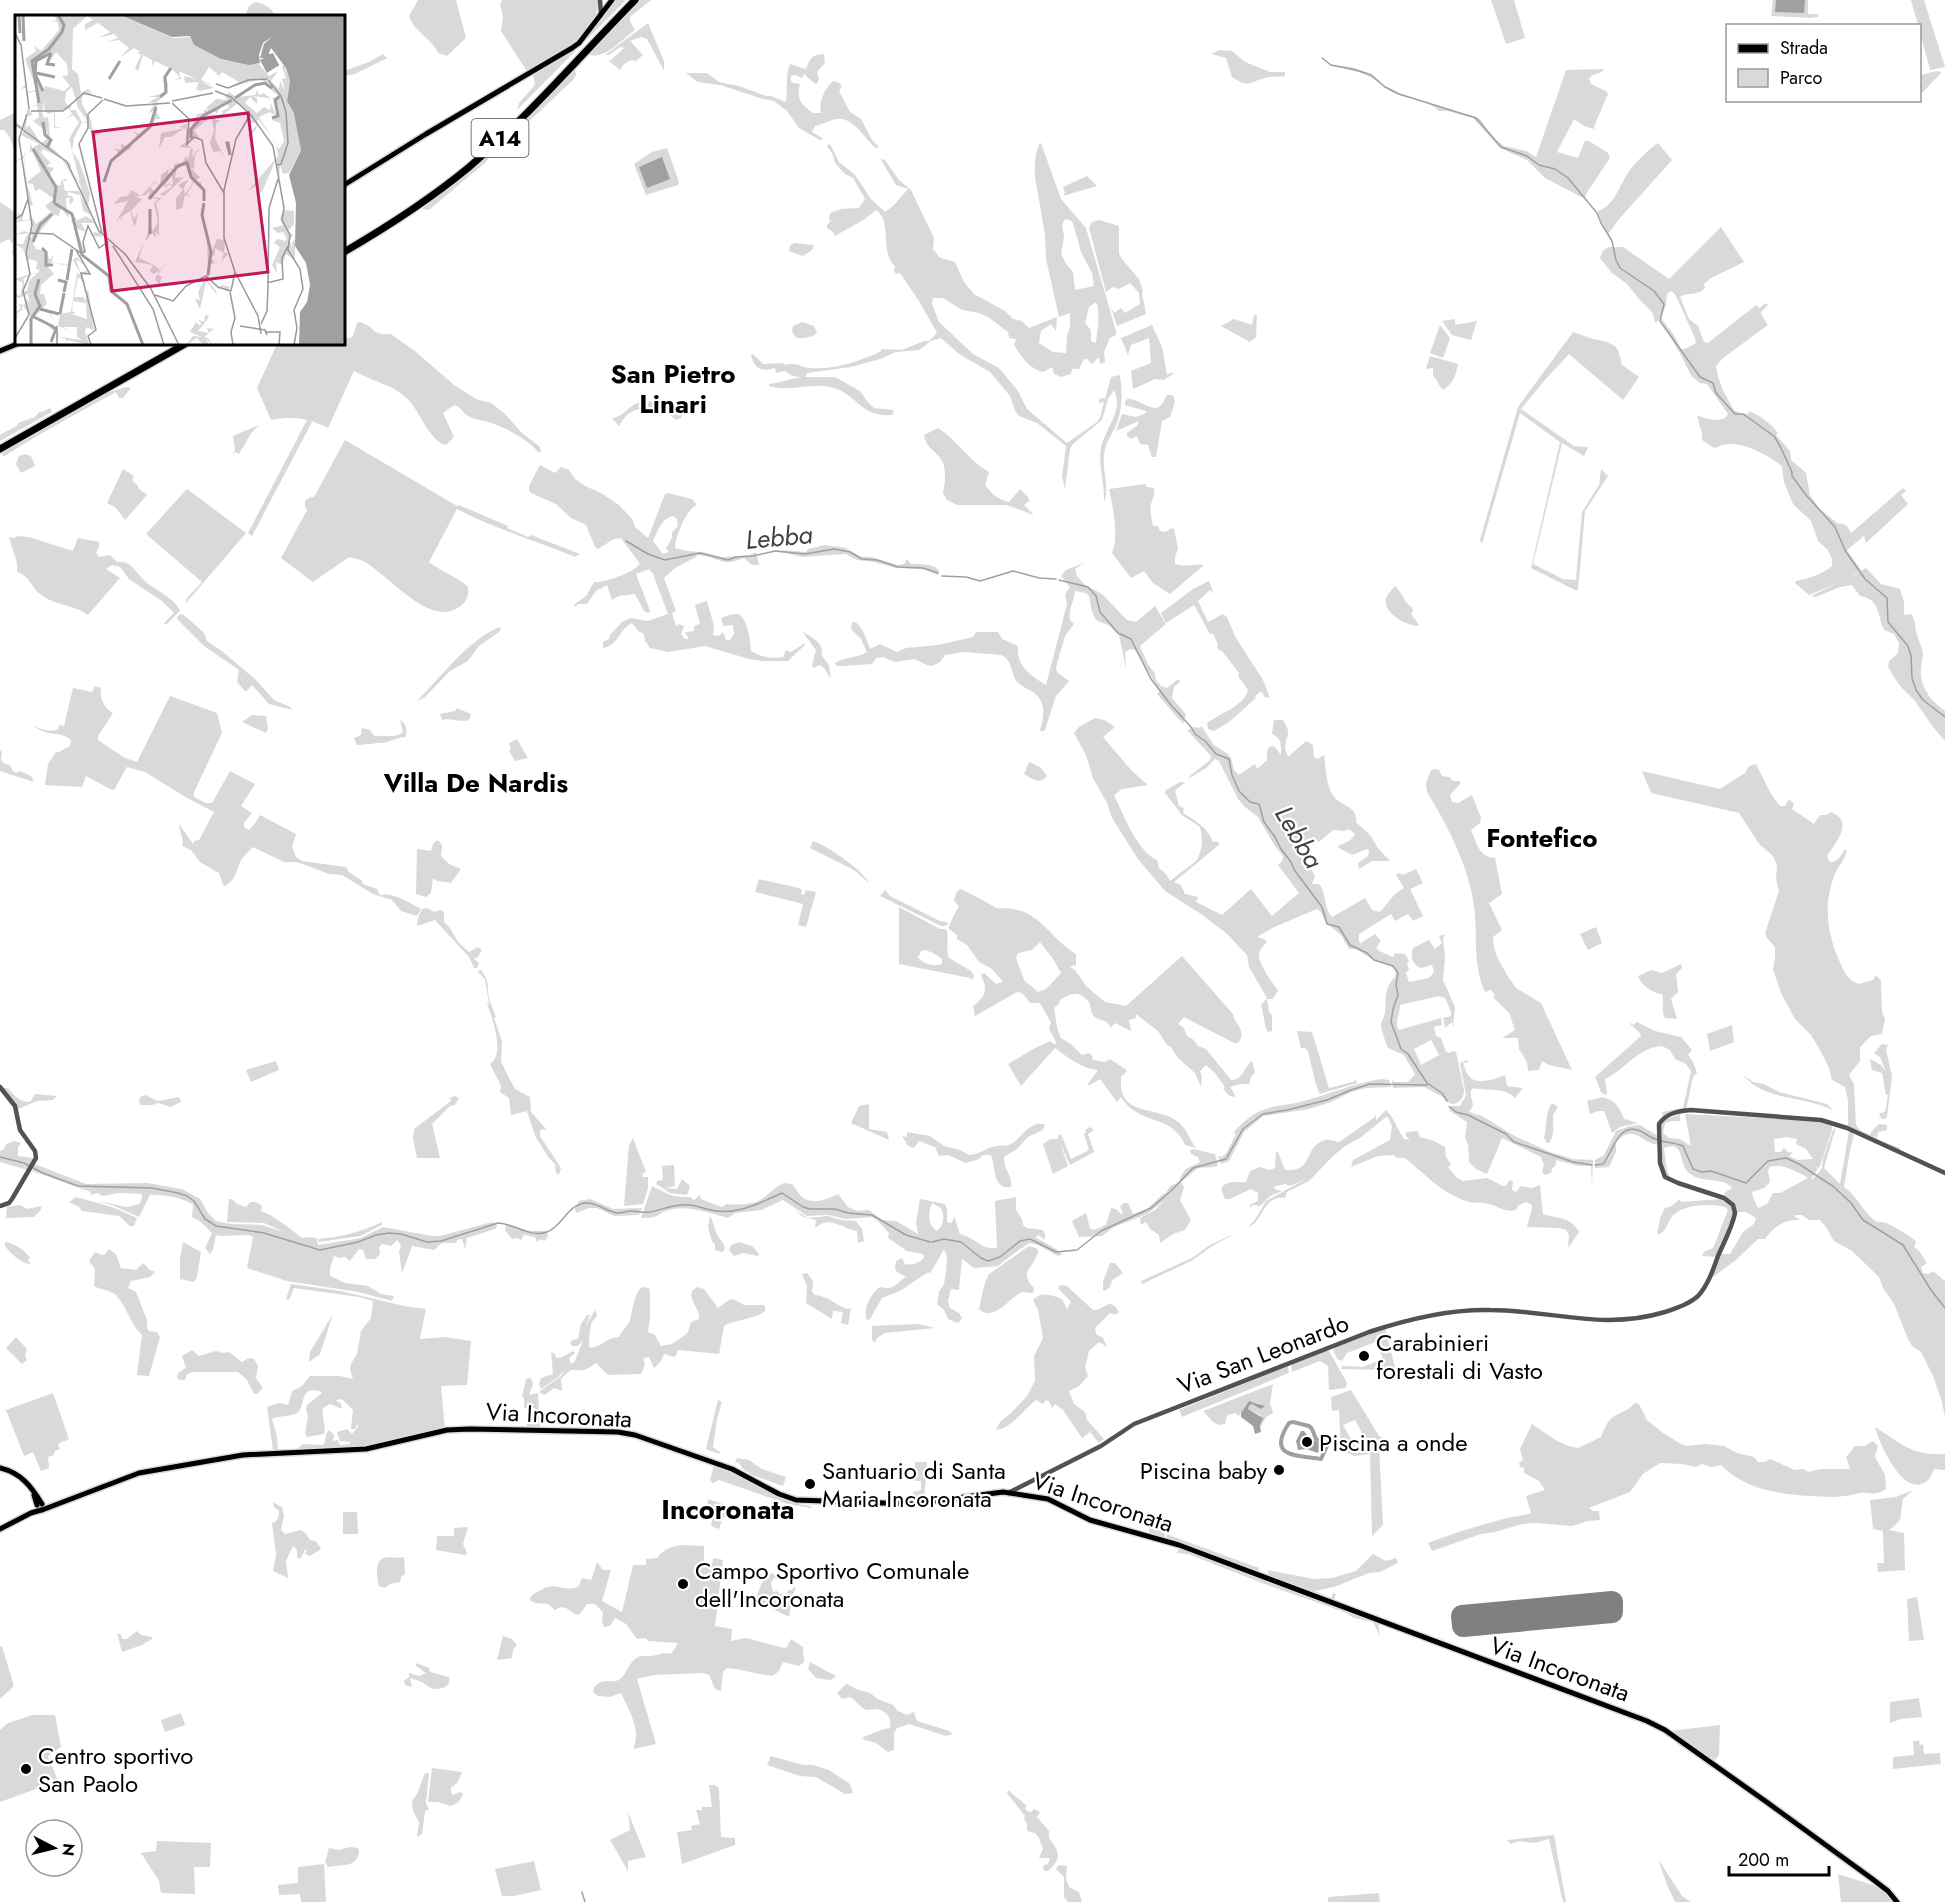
<svg xmlns="http://www.w3.org/2000/svg" width="1945" height="1902" viewBox="0 0 1945 1902" font-family="Jost,sans-serif">
<style>
.green{fill:#d9d9d9;fill-rule:evenodd}
.water{fill:#a0a0a0}
.lines{fill:none;stroke-linecap:round;stroke-linejoin:round}
.stream{stroke:#a0a0a0;stroke-width:1.5}
.canal{stroke:#a0a0a0;stroke-width:4}
.runway{stroke:#808080;stroke-width:22}
.major-casing{stroke:#dbdbdb;stroke-width:8}
.highway-casing{stroke:#dbdbdb;stroke-width:10}
.minor{stroke:#525252;stroke-width:4.5}
.major{stroke:#000;stroke-width:5}
.highway{stroke:#000;stroke-width:7}
.poi-dot{fill:#000;stroke:#fff;stroke-width:2}
.labels{text-anchor:middle;dominant-baseline:central;stroke-width:4.5;stroke-linejoin:round;paint-order:stroke}
.shield{fill:#fff;stroke:#4c4c4c;stroke-width:1.5}
.shield-label{font-size:22px;font-weight:bold;fill:#000}
.poi-label{font-size:24px;fill:#000;stroke:#fff;text-anchor:start}
.street-label{font-size:24px;fill:#000;stroke:#fff}
.neighbourhood-label{font-size:26px;font-weight:bold;fill:#000;stroke:#fff}
.water-label{font-size:26px;font-style:italic;fill:#414141;stroke:#fff}
.quarter-label{font-size:27px;font-weight:bold;fill:#000;stroke:#fff}
.inset-river{fill:none;stroke:#a0a0a0;stroke-width:3}
.inset-road{fill:none;stroke:#999;stroke-width:1.5}
.view{fill:#c2185b;fill-opacity:0.15;stroke:#c2185b;stroke-width:3}
.inset-edge{fill:none;stroke:#000;stroke-width:3}
</style>
<rect width="100%" height="100%" fill="#fff"/>
<g class="green">
<path d="M418,0H456L466,38L447,56L438,53C432,38 414,32 409,16Z"/>
<path d="M502,0H598C600,37 555,56 528,73L501,31L503,17L500,5Z"/>
<polygon points="616,0 626,0 517,110 519,103 535,85 533,74 573,51 604,17"/>
<path d="M641,0H651L630,17V21L635,30C622,39 606,59 590,55V53Z"/>
<polygon points="1491,0 1514,0 1525,38 1506,44"/>
<polygon points="1773,0 1808,0 1808,14 1818,14 1818,17 1810,18 1771,16"/>
<polygon points="1911,0 1924,0 1945,67 1930,70 1920,32 1920,26 1918,25"/>
<path d="M255,2C264,3 272,8 275,16H245L249,6Z"/>
<polygon points="648,23 664,61 664,71 647,39 641,37 630,41 643,55 636,61 631,60 624,64 620,70 605,58 610,61 624,48 620,47 609,55 605,55"/>
<path d="M1219,50L1232,51L1245,62L1270,72H1285V76C1279,77 1272,76 1265,78C1249,82 1250,89 1232,77L1226,58L1212,54Z"/>
<polygon points="383,54 387,58 355,74 344,76 344,71 369,62"/>
<path d="M824,54L825,63L817,72L819,79L817,84L814,83L804,74L802,78L795,75L791,76V81L793,83L800,84C796,100 801,104 813,113H821C818,103 825,88 833,81L838,82L842,86L839,91L850,112L861,119L872,140L879,147L876,148C864,139 854,117 837,119C829,120 822,125 815,126L812,132L822,138V140H820L799,128L787,111L774,101L763,99L720,85L698,82L686,73H707L719,82L739,86L766,96H771L786,102C788,89 785,75 790,64L806,69C810,59 812,54 824,54Z"/>
<path d="M1328,65L1351,67L1372,74L1385,86L1409,98L1476,117L1480,119L1493,137L1504,146L1526,151L1536,157L1566,70L1604,69L1602,72L1592,75L1589,79L1591,84L1606,91L1608,94L1595,124L1594,129L1584,126L1574,119L1557,152L1578,158L1585,141H1589L1608,153L1610,158L1586,194L1585,199L1545,178L1527,160L1500,148L1473,118L1448,111H1439C1429,100 1410,100 1396,94C1387,90 1382,84 1373,79C1360,70 1343,69 1328,65Z"/>
<polygon points="575,70 576,75 573,80 509,140 513,131"/>
<polygon points="1937,71 1941,72 1941,73 1920,95 1920,75"/>
<polygon points="16,112 16,154 9,136 4,130 0,130 0,120"/>
<path d="M1041,143L1061,199L1086,228L1116,331V335L1110,338L1104,352L1105,362L1100,364L1099,357L1092,364L1087,359H1084L1079,369H1072L1071,374L1061,377L1054,374L1052,367L1043,372C1029,368 1022,358 1014,345L1016,339L1009,338L1008,332L988,317L979,313L962,310L943,298H933L932,304L939,322L973,354L999,368L1018,391L1027,409L1067,443L1097,422L1100,418L1104,402L1099,403V399L1103,398L1105,399L1111,377L1120,375C1122,389 1123,405 1118,420C1114,432 1105,442 1104,455C1102,468 1110,492 1104,501C1105,485 1098,464 1101,448C1105,427 1124,412 1114,390L1108,399L1102,420L1073,444L1070,449L1065,489L1062,477L1066,446L1037,423L1019,416L1015,411L1010,396L990,372L959,354L941,338L931,341L919,350L896,352L880,359L851,367L807,373L805,377H835L860,391L867,401L874,408L894,410L892,415C860,417 859,396 834,388C813,381 790,393 769,386V384C779,383 791,379 801,377L793,376L785,371L776,373L775,368C762,372 755,369 751,356L753,354L763,364L782,363L786,365C794,361 801,367 809,368C834,370 857,362 880,352L882,349L902,350L924,341H929L937,333L919,301L900,273L896,274L894,271L895,266C879,252 893,222 876,210L865,219L835,236L832,231L827,228V225L831,220H829L830,213L841,209L859,208L865,199L853,178L845,174L835,163L833,155L827,146L830,144L839,162L855,175L871,199L885,212L894,205L908,189L896,185L881,160L882,159L885,160L899,180L911,190L934,238L933,249L940,258L955,262L964,282L974,294L1005,311L1013,319L1022,321L1029,328L1057,317L1056,331L1051,324L1041,331L1039,343L1053,352L1066,353L1067,336L1070,327V313L1059,317L1046,259L1045,235L1035,177C1034,166 1035,155 1039,144ZM1065,219L1070,220L1073,223L1081,252L1092,273L1094,286L1075,290L1073,272L1067,265L1061,254L1064,237L1062,225ZM1096,302C1101,313 1097,331 1096,343L1091,341V330L1085,323L1089,307Z"/>
<path d="M1658,143L1672,160L1620,218L1608,234L1599,217L1598,211C1615,206 1620,183 1630,170C1638,160 1648,150 1658,143Z"/>
<polygon points="667,148 679,182 678,185 646,195 634,164 652,152"/>
<polygon points="489,153 490,156 486,162 429,210 422,209"/>
<polygon points="1087,176 1097,186 1063,196 1065,193 1063,187"/>
<polygon points="0,202 12,210 16,217 16,266 12,252 13,245 9,239 0,243"/>
<polygon points="1099,220 1119,226 1119,254 1122,259 1139,279 1143,291 1142,293 1146,314 1117,326 1110,305 1114,313 1121,308 1125,313 1140,304 1139,293 1130,283 1119,289 1113,287 1106,292 1089,228 1092,222"/>
<path d="M1721,227L1744,262L1711,278L1704,284L1705,288C1697,297 1688,291 1680,297L1689,319L1698,326L1704,342L1708,343L1756,305L1759,308L1766,303L1768,305L1761,312L1762,316L1768,325L1723,358L1716,366C1718,382 1726,397 1734,410L1740,413L1748,414L1749,411C1759,415 1772,424 1778,433L1776,435L1790,451L1791,460L1806,473L1810,495L1819,508L1837,523L1843,524L1848,527L1851,533L1903,488L1906,491L1901,495L1908,504L1866,543L1864,536L1847,550L1861,570L1841,582L1866,568L1881,584L1900,589L1904,602V615L1911,614C1915,620 1915,625 1916,631C1918,639 1922,647 1923,654C1923,659 1921,663 1921,668C1919,687 1931,701 1945,711V740C1937,734 1922,711 1915,701C1912,697 1908,695 1905,691C1898,685 1893,675 1888,667L1889,661L1898,653L1899,643L1894,634L1884,630C1877,614 1880,599 1860,596L1852,585L1840,587L1816,597L1811,596L1838,583L1809,595L1795,583L1796,581C1808,579 1823,574 1832,566V559L1828,550L1818,541L1811,521L1793,504L1784,482L1782,466C1767,455 1747,443 1728,444C1722,444 1719,447 1714,448L1702,440V434L1697,415C1705,419 1717,422 1725,418L1728,414L1707,384L1700,383L1691,376L1682,357L1660,319L1656,323L1655,322L1652,312L1640,300L1626,283L1612,273L1600,258L1603,251L1608,247H1623L1669,279ZM1671,291L1675,294L1695,338L1696,343L1685,349H1681L1674,335L1661,318L1666,305L1667,294Z"/>
<polygon points="795,243 814,245 812,250 803,256 789,251 790,245"/>
<polygon points="1254,315 1257,315 1256,337 1250,342 1221,326 1234,319 1252,325"/>
<polygon points="1455,319 1455,325 1477,321 1471,340 1452,335 1442,321"/>
<path d="M360,322C376,327 371,336 391,334L416,352L454,385L476,399L491,403L504,413L522,433L540,447L541,452H538C530,441 505,427 491,423C484,420 475,420 468,416C462,412 461,407 454,405L443,413L454,437L446,445C431,442 421,415 411,403C397,385 373,382 354,371L328,428C308,418 293,416 271,420L257,388L277,344H344V337L350,338L353,336L357,323Z"/>
<path d="M802,322L814,326L817,333C813,337 801,340 795,337L792,331L793,326Z"/>
<polygon points="1152,325 1162,347 1167,375 1173,372 1173,374 1164,380 1155,379 1129,391 1133,389 1131,371 1151,363 1149,338 1131,345 1128,355 1121,338"/>
<polygon points="1440,325 1450,338 1443,358 1430,353"/>
<polygon points="1573,332 1593,339 1604,341 1615,346 1618,350 1622,365 1639,377 1623,400 1569,354 1544,381 1521,409 1574,446 1588,447 1584,456 1562,443 1533,564 1563,579 1576,580 1582,512 1599,485 1601,469 1608,476 1585,511 1578,590 1575,590 1531,568 1560,442 1520,413 1482,544 1480,540 1518,407"/>
<path d="M1430,356L1458,364C1456,374 1454,383 1445,388V393L1444,389H1442C1438,385 1438,379 1433,376V368L1426,369Z"/>
<path d="M126,387L131,388L123,398H119L116,392C78,413 40,433 3,457L2,453L110,392Z"/>
<path d="M1167,395H1173L1175,402L1170,417L1162,421L1156,457H1152L1148,445L1140,444L1137,436L1131,439L1127,436V433L1137,426L1139,421L1116,431L1122,414L1136,417L1146,413V411L1125,405V402L1127,399C1138,397 1154,416 1162,404C1164,401 1165,398 1167,395Z"/>
<path d="M645,401L653,402L683,413L681,418L676,420L666,412H659L657,408C636,411 632,405 619,426L612,418C625,417 630,402 645,401Z"/>
<polygon points="50,408 52,412 0,441 0,435 18,425 18,423 35,417 39,412 42,412"/>
<polygon points="307,420 312,422 252,536 248,533"/>
<polygon points="259,425 252,432 239,454 235,452 232,456 235,449 233,436"/>
<path d="M938,428C958,441 967,459 989,472L985,485C991,493 1000,501 1009,502L1020,489L1028,497L1029,501L1024,505L1034,515L1007,505H957L947,500L943,493C945,483 947,468 941,459C935,450 925,447 924,435Z"/>
<path d="M345,440L457,506L459,505L508,526L507,528L528,537L531,535L580,554L575,557C536,541 495,529 457,509L429,562C441,572 457,576 468,587C469,597 467,601 459,607C430,629 387,573 363,561C359,559 353,558 349,557L313,582L281,558L307,510L305,506V501L310,497H314Z"/>
<polygon points="25,454 31,456 35,466 21,473 16,464 19,456"/>
<path d="M540,465L555,473L561,467L569,470L575,479L585,486L601,493L619,505L633,520L635,527L648,538L665,494L668,493L692,499L697,505C687,508 675,537 675,548L687,551L702,552L722,557L750,555L756,552L759,565H752L744,558C721,568 718,556 697,555L696,557L675,568L664,578L676,611L672,613L676,626L679,624L684,626L681,634L685,639H689L685,633L687,632L694,631V626L700,624L695,605L707,601L714,626L713,635L719,636L723,632L726,640H730L734,634L733,625L723,626L721,618C726,616 732,614 737,614C747,615 751,642 751,651C761,657 771,659 783,657L786,650L791,652L805,643V645L788,661H762L749,659L705,646L668,652L650,648L645,641L644,634L638,631L632,623C619,629 618,646 603,648V642L609,639L610,635L622,622L630,618L648,621L668,614L653,574L649,569L636,574L649,608L650,612L648,613L644,611L635,594L619,596L612,600L607,585L596,591L587,604H579L574,607L575,604L586,596L594,582C604,583 633,573 640,564L621,538L614,539L598,549L595,547L586,525L571,518L556,504L533,494L529,491V486ZM673,516L677,519L678,526L672,532V538L666,548L669,552L663,554L653,541C657,532 662,518 673,516Z"/>
<polygon points="123,469 134,476 132,480 138,486 138,488 147,495 125,520 116,508 107,503"/>
<path d="M1145,484L1147,487L1154,488C1155,496 1153,497 1151,504C1149,510 1152,520 1153,526H1158L1160,531L1165,532L1172,528L1174,529L1178,548L1175,558V564C1187,568 1195,563 1204,565L1170,594L1153,583L1144,571L1131,578L1112,553C1119,537 1113,507 1109,489Z"/>
<polygon points="187,489 246,533 185,604 187,598 202,582 146,534"/>
<path d="M18,536L29,537L73,551L78,538L99,542V547L96,553L99,557L110,555L117,562C132,560 137,575 147,583C158,591 173,598 180,610L179,612L166,625L164,623L174,613L163,602L129,579L120,567L112,565L106,569L120,578L88,615C73,604 55,606 40,594C31,587 30,576 17,572V563L9,537L14,538Z"/>
<path d="M825,545L846,548L861,557H872L897,565L904,564L907,559L911,564C920,564 931,563 939,570L938,575L923,569L896,568L874,562L857,560L846,554L802,557L781,552L782,550L806,552L808,549Z"/>
<path d="M1084,563L1075,569L1077,576L1085,585L1102,594L1127,620L1136,622L1155,606L1166,624L1140,646L1148,664L1155,674L1156,680L1161,686L1167,688L1178,679L1180,681L1179,683L1174,687L1172,698L1186,714L1183,724L1157,694L1160,691L1135,650L1131,649L1125,652L1126,669L1119,635L1110,626L1096,620L1092,612L1089,596L1086,593L1075,591C1074,601 1068,610 1070,620L1074,624L1065,636L1056,667L1057,672L1069,681L1056,696L1045,730L1042,732L1040,730C1044,716 1047,702 1033,692C1028,689 1021,686 1017,682C1010,672 1013,660 1001,655L964,652L945,655L940,662L932,666L927,665L914,659L895,662L883,657L876,658L872,664L842,666H837L835,663C845,657 857,658 867,652L861,639L851,629L852,622L857,623L863,631L870,649L880,644L897,652L906,648L938,645L969,638L973,637L976,632H998L1002,639L1016,645L1018,647C1016,666 1032,676 1046,685L1067,604L1065,594L1070,587L1061,576L1066,570Z"/>
<path d="M1209,581L1214,594L1210,590L1198,601L1208,622L1223,614L1227,617L1236,638L1263,680L1270,698L1264,697L1263,693L1260,692L1255,696L1256,698L1229,722L1214,731L1208,729L1207,723C1219,714 1244,706 1248,690L1238,676L1239,673L1222,651L1219,650L1217,647L1218,644L1213,634H1210L1194,605L1166,623L1161,613L1193,589Z"/>
<path d="M1395,586C1402,592 1404,603 1412,607L1413,611L1411,614L1419,625L1417,626C1407,626 1382,612 1386,599C1387,594 1392,590 1395,586Z"/>
<polygon points="180,614 184,615 204,633 207,641 223,652 256,680 274,700 290,707 293,710 269,704 252,685 247,691 245,691 237,682 239,670 204,646 177,619 177,617"/>
<path d="M499,627L501,629L499,632L479,646L468,661L450,671L425,697L417,701C443,675 465,643 499,627Z"/>
<path d="M802,631C811,638 824,641 822,656L829,665L831,679L824,668L819,665L814,668L812,666L816,650Z"/>
<path d="M95,686L101,688C99,698 105,709 113,713L98,736V740L125,758L137,762L170,696L217,713L222,733L194,792V797L206,803H212L230,771L255,784L241,806L252,813L244,823V827L249,830L256,822L260,815L296,834L292,847L296,857L302,861L346,867L349,872L361,880L363,884L377,889L380,895C394,892 408,902 421,909L417,916L401,911L392,900L373,894L342,875L329,874L297,862H284L253,847C249,851 243,857 240,862C236,872 236,879 225,886L223,885L219,873L200,862L191,850L182,846C185,840 179,832 179,824L193,844L194,841L199,840L214,812L187,798L145,772L127,767L114,790L110,789L86,776L82,787L45,785L48,764L56,752H59L70,746L71,740C62,731 46,737 34,726C40,729 52,733 58,729L59,725L64,726L73,688L92,692Z"/>
<path d="M457,708L471,714L469,720C459,723 452,717 442,720L440,714L455,711Z"/>
<polygon points="252,715 266,716 268,728 266,733 242,722"/>
<path d="M1095,718L1104,720L1115,727L1103,737L1132,771L1148,785L1122,789L1114,795C1123,814 1138,852 1157,860L1159,868L1166,874L1170,881L1196,861C1203,851 1203,838 1200,827L1182,815L1165,793L1166,790L1180,782H1185L1175,791L1179,806L1184,808L1183,813C1196,821 1207,827 1213,842L1217,841L1220,844L1174,882L1181,885L1185,894L1198,897L1196,902L1222,915L1251,889L1272,916L1299,893L1278,865L1282,861L1283,856L1275,846L1258,817L1245,807L1238,799L1219,761L1215,759L1206,768L1188,779L1190,776L1210,760L1211,756L1187,730L1194,727L1200,728L1201,726L1202,727L1214,745L1228,754L1231,758L1234,770L1239,775L1255,764L1257,769L1267,760V752L1269,747L1274,746L1281,755C1281,743 1282,739 1272,734L1274,720H1283C1293,737 1286,733 1285,748L1288,757L1306,741L1313,745L1314,757L1317,759L1324,755C1326,768 1326,789 1335,798C1344,807 1358,807 1356,822L1371,836L1377,847L1390,861H1372L1359,869L1358,863L1368,856L1369,850L1367,849L1352,855L1337,847C1344,843 1352,841 1355,834L1349,829L1345,831L1333,830L1319,842L1313,837L1297,854L1306,860L1315,876L1312,884H1319C1327,893 1323,907 1332,917L1365,898L1372,910L1380,912L1395,894L1404,888L1396,875L1399,873L1403,875L1416,869L1423,883L1410,889L1423,916L1413,921L1408,914L1395,921L1391,914L1359,934V942L1361,943L1375,934L1381,941L1376,948L1379,951L1393,957L1395,953L1405,954L1409,961L1407,964L1409,969L1406,973L1409,982L1429,978L1434,972L1432,965L1421,968C1412,964 1410,957 1413,948L1429,940L1435,949L1442,943L1439,936L1445,934L1443,939L1445,957L1443,980L1455,1007L1453,1028L1452,1022L1445,1028L1443,1018L1451,1016V1012L1445,998L1439,996L1400,1005C1400,1014 1394,1022 1399,1030L1441,1018L1442,1025L1434,1027L1436,1036L1441,1038L1446,1052L1450,1053L1453,1051L1456,1052L1464,1090C1464,1097 1460,1104 1451,1104L1441,1096L1424,1087L1393,1088L1392,1080L1395,1082H1408L1415,1074L1404,1055L1388,1048C1386,1044 1381,1029 1381,1025C1381,1021 1385,1016 1385,1012C1387,996 1383,990 1395,977L1396,971L1389,964L1375,961L1356,949H1349L1341,935L1326,923L1321,912L1317,909L1274,927L1257,937L1264,939L1267,942C1264,945 1259,950 1259,955C1259,964 1272,983 1278,990L1273,999H1267L1269,1012L1272,1015V1031L1268,1032L1266,1028L1261,1005L1267,998L1249,967L1247,955L1226,933L1201,914L1165,891L1138,859L1112,818L1107,803L1093,778L1086,755L1074,733L1079,727ZM1431,1040L1439,1055L1421,1065L1414,1049Z"/>
<path d="M400,720C407,724 407,731 406,737C397,737 390,742 382,743C374,743 363,745 357,745L354,738L361,735L362,728L370,730L374,736C385,735 394,739 403,732Z"/>
<polygon points="517,739 528,758 515,761 509,751 511,749 509,743"/>
<polygon points="0,750 2,752 1,760 5,764 10,765 13,771 16,773 20,771 31,776 34,782 0,771"/>
<path d="M1029,762L1040,767L1047,776C1039,785 1033,779 1024,774Z"/>
<path d="M1756,764L1771,794L1780,806H1785L1789,799L1794,804L1792,809L1814,824L1820,815H1826L1831,812C1834,814 1837,815 1839,817C1850,827 1832,848 1827,856L1830,862C1838,862 1841,856 1844,850H1847C1845,860 1839,865 1835,874C1823,903 1827,933 1839,960C1843,970 1848,981 1859,984L1873,980L1876,975L1881,981L1882,1012L1885,1019L1882,1034L1871,1036L1860,1047V1061L1849,1075L1854,1084L1856,1125L1860,1130L1870,1135L1872,1131L1879,1124L1887,1125V1130L1878,1132L1877,1139L1900,1148L1899,1151L1875,1140L1876,1135L1873,1139L1848,1128V1100L1845,1087L1832,1080L1829,1068L1819,1048L1811,1035L1795,1019L1782,995L1773,970L1775,959V947L1767,938L1765,933L1779,891L1776,879L1777,865L1773,856L1759,844L1739,813L1651,793L1642,771L1720,789L1745,773L1749,766Z"/>
<path d="M1436,769L1439,770L1442,776L1449,777L1453,781H1459L1461,783L1450,795L1452,802L1458,803L1472,795L1481,818L1480,823L1471,830C1476,841 1479,858 1495,858L1502,894L1489,903L1502,930L1493,937L1494,947L1497,957L1507,975L1516,988L1541,1003L1572,1070L1549,1065L1542,1061L1539,1070L1528,1071L1527,1062L1519,1049L1518,1038H1502L1515,1030L1509,1013L1493,997L1495,995L1491,990L1485,992C1472,963 1478,936 1474,906C1469,867 1448,826 1427,792L1426,783L1431,770Z"/>
<polygon points="436,841 439,841 442,845 441,856 449,864 461,869 451,883 437,881 433,878 431,893 426,897 416,894 417,849 431,851 433,844"/>
<path d="M813,841C825,844 865,872 869,883L854,870L810,848Z"/>
<polygon points="759,879 799,888 802,890 801,894 804,895 806,890 816,892 806,927 798,925 803,904 755,892"/>
<path d="M960,889C964,890 994,906 996,908C1040,906 1045,935 1076,954V966L1073,965L1070,968L1074,969L1087,987L1105,1002L1126,1006L1182,956L1233,1014C1235,1026 1248,1030 1238,1043H1234L1184,1017L1178,1024L1184,1028L1187,1036L1194,1040L1198,1046L1206,1049L1231,1080C1244,1080 1243,1067 1252,1061L1255,1073L1251,1077L1249,1084H1241L1230,1087L1235,1095L1234,1097L1230,1096L1223,1089L1225,1087L1215,1073L1206,1065L1200,1071L1202,1077L1201,1087L1195,1073L1178,1058L1171,1047L1167,1045L1158,1031L1136,1014V1018L1129,1020L1131,1031L1115,1023L1111,1028C1106,1017 1098,1022 1093,1015C1090,1011 1091,1005 1088,1001C1079,990 1070,993 1060,1000L1059,1004L1054,1008C1056,1018 1056,1028 1061,1038L1071,1044L1082,1055L1089,1053L1092,1055L1093,1060L1105,1062L1110,1059L1125,1069L1127,1071L1121,1077C1118,1118 1155,1105 1177,1121C1186,1127 1189,1139 1196,1148L1185,1145C1171,1112 1139,1127 1121,1097L1117,1102L1100,1079L1090,1085H1087L1098,1070C1080,1068 1069,1058 1055,1048L1021,1086L1008,1064L1037,1047L1050,1041L1055,1045L1056,1042L1049,1029L1051,1023L1040,1003H1030C1025,998 1025,992 1017,992L975,1016L973,1006C986,996 988,990 981,975L984,973L996,984L1003,982L992,969L979,962L967,945L957,939V935L948,928C952,921 954,913 959,907L954,900L956,893ZM1040,942L1053,959L1061,973L1046,989L1038,992L1024,980L1016,958L1018,953L1032,950Z"/>
<polygon points="885,890 890,896 940,921 949,923 945,926 941,926 880,896"/>
<path d="M899,907L940,929H946C950,938 945,949 949,958L971,971L974,976L972,980L970,978L899,964ZM922,950C929,950 937,955 942,959V964C934,967 922,964 918,957Z"/>
<polygon points="427,908 434,912 441,910 444,912 444,922 450,928 458,942 469,952 478,947 482,950 478,957 474,959 479,963 477,968 474,968 469,957 435,920 417,926 418,918 422,909"/>
<polygon points="1596,927 1602,943 1588,950 1580,934"/>
<path d="M1681,964L1682,968L1676,974L1678,992L1671,999L1677,1019L1665,1018C1660,1008 1665,1003 1662,994C1654,994 1640,984 1638,976L1651,970L1662,973Z"/>
<path d="M481,970C490,982 487,985 489,998C491,1005 494,1011 496,1017L494,1018L502,1041L501,1061L505,1070L515,1089L530,1097L531,1112L547,1130L542,1129L540,1131V1136L561,1168L559,1175L556,1173L555,1164L549,1158L535,1136L527,1111L511,1115L509,1098L500,1092L501,1086L490,1064C506,1054 492,1018 487,1004H489L485,979L477,971Z"/>
<path d="M1630,1022L1633,1025L1637,1022L1655,1031L1681,1037L1692,1050L1688,1055L1693,1062L1697,1073L1693,1077L1686,1110L1670,1113L1663,1116L1662,1112L1683,1108L1691,1071L1686,1064L1675,1059L1670,1050L1662,1046C1637,1048 1626,1069 1605,1079L1607,1093L1605,1095L1601,1092L1595,1077L1641,1036L1640,1033L1631,1025Z"/>
<polygon points="1732,1025 1734,1042 1710,1051 1707,1034"/>
<polygon points="1297,1031 1312,1032 1329,1088 1353,1082 1356,1080 1357,1083 1320,1094 1316,1085 1308,1051 1305,1048 1301,1048"/>
<polygon points="1882,1044 1888,1045 1886,1050 1892,1076 1887,1117 1885,1119 1882,1119 1879,1115 1880,1113 1885,1112 1888,1095 1886,1095 1882,1073 1872,1070 1870,1059 1881,1065 1886,1072 1880,1057 1874,1053"/>
<path d="M1467,1060L1469,1062L1463,1063C1465,1068 1466,1073 1469,1076C1476,1086 1496,1079 1505,1075L1507,1086L1523,1088L1515,1098C1504,1086 1488,1092 1474,1088L1471,1090V1096L1473,1105L1469,1112L1482,1116L1513,1135L1550,1152L1573,1159L1593,1160L1592,1185L1591,1166H1579L1556,1160V1164L1552,1169L1551,1173L1545,1175L1542,1172L1544,1165L1541,1157L1502,1138L1487,1174L1476,1169L1469,1162L1468,1144L1465,1138L1467,1122L1450,1111L1448,1106H1460L1466,1095L1460,1063Z"/>
<polygon points="276,1061 279,1070 251,1082 246,1070"/>
<path d="M1743,1075L1753,1082L1764,1084L1779,1092L1827,1104L1834,1111C1806,1095 1765,1102 1743,1075Z"/>
<path d="M1381,1079L1389,1080L1391,1087L1366,1088L1351,1092L1331,1102L1309,1109L1263,1116L1244,1132L1229,1161L1221,1164L1218,1156L1221,1157L1226,1154L1236,1134L1233,1133C1241,1124 1251,1114 1263,1110C1275,1105 1291,1105 1304,1101C1329,1094 1355,1083 1381,1079Z"/>
<path d="M1,1088H8C14,1096 20,1102 30,1102L35,1094L57,1096L53,1100L37,1101L18,1109Z"/>
<polygon points="145,1095 158,1101 179,1097 181,1102 170,1107 158,1103 152,1105 141,1105 139,1103 140,1097"/>
<polygon points="455,1096 459,1098 455,1105 450,1106 432,1124 440,1158 417,1158 413,1139 414,1129 451,1101 450,1098"/>
<path d="M1602,1097C1615,1100 1620,1107 1624,1119L1638,1123L1620,1127L1612,1133L1604,1111H1598L1590,1114L1587,1101Z"/>
<path d="M1552,1103L1558,1107L1553,1115C1553,1124 1555,1136 1549,1143H1547L1544,1138C1547,1127 1545,1111 1552,1103Z"/>
<polygon points="869,1104 869,1129 887,1132 889,1140 851,1123 859,1106"/>
<path d="M1386,1110C1394,1117 1398,1131 1404,1139L1410,1140L1406,1136V1132L1418,1131L1420,1137L1434,1141L1445,1147L1446,1157L1451,1165L1448,1167L1456,1177L1463,1181L1487,1178L1503,1186H1505L1510,1180L1513,1182L1512,1190L1516,1192L1521,1186L1532,1188L1540,1185L1543,1214C1555,1218 1569,1216 1578,1230L1579,1232L1568,1248L1569,1235L1566,1230L1559,1228L1527,1227L1532,1208L1531,1204L1525,1202L1518,1206L1516,1210C1506,1213 1499,1207 1489,1204C1484,1202 1474,1204 1466,1201C1440,1192 1425,1174 1405,1158H1397L1394,1155L1378,1156L1351,1167L1353,1160L1390,1140L1392,1126L1388,1117H1386L1360,1138L1345,1146L1333,1156L1309,1181L1287,1192L1285,1198C1263,1195 1265,1219 1248,1228L1256,1218L1266,1201L1306,1179L1290,1186L1285,1184L1273,1187L1277,1190L1282,1191L1270,1196L1260,1206L1253,1205L1249,1208L1251,1204L1258,1201V1193L1251,1189L1230,1199H1225L1221,1189C1227,1179 1236,1183 1246,1182L1250,1171L1260,1167L1269,1170L1275,1168L1276,1151L1278,1152L1285,1170C1316,1172 1301,1148 1325,1140C1329,1139 1334,1141 1339,1142L1375,1117L1376,1113V1120Z"/>
<path d="M1680,1114V1121H1672L1665,1123L1663,1133L1669,1138L1680,1139L1691,1146L1685,1114L1804,1120L1818,1121L1832,1126V1130L1820,1166L1818,1168L1815,1167L1818,1169L1811,1179H1813L1822,1168L1823,1159L1833,1130L1836,1127L1824,1168L1840,1184L1849,1131L1854,1134L1850,1150L1844,1187C1857,1196 1862,1210 1874,1220C1879,1223 1883,1221 1888,1224C1895,1227 1913,1237 1916,1242L1914,1247L1919,1251L1927,1263L1921,1267L1923,1273L1929,1274L1933,1271L1945,1281V1417L1942,1402L1933,1376L1921,1352L1912,1346L1908,1339L1894,1304L1883,1288L1879,1277L1852,1251L1834,1241L1826,1227L1820,1220H1809L1802,1215H1795V1217L1800,1219L1798,1220C1783,1220 1774,1227 1765,1239H1758L1736,1260L1713,1277L1712,1275L1721,1254H1730L1743,1232L1754,1224L1756,1218L1746,1212H1737C1734,1203 1726,1200 1724,1193L1732,1188C1722,1176 1701,1184 1689,1173C1677,1163 1686,1140 1664,1148L1667,1170L1670,1178L1667,1176L1662,1166L1661,1124L1664,1120ZM1787,1137L1797,1139L1796,1144L1806,1149L1813,1159L1797,1160L1789,1156L1793,1153L1788,1152L1784,1148L1781,1152H1775L1774,1139ZM1771,1166C1785,1165 1796,1171 1808,1178L1780,1193H1773L1767,1204L1758,1208L1753,1197L1752,1192L1764,1188L1770,1182L1768,1170Z"/>
<path d="M1037,1124H1045L1043,1130L1028,1137L1017,1149L1004,1157C1003,1169 1013,1176 1011,1187C992,1190 996,1167 991,1155H983L979,1159L966,1163L948,1155L939,1156L935,1147L919,1141L914,1148L908,1146L902,1136L907,1137V1132L930,1136L944,1146L960,1150L969,1155C980,1154 986,1148 996,1146C1003,1145 1008,1147 1014,1142C1022,1136 1027,1127 1037,1124Z"/>
<path d="M1640,1125L1658,1136V1145C1640,1143 1635,1123 1616,1142V1152L1609,1167L1595,1168V1160L1604,1155L1616,1131L1630,1126Z"/>
<polygon points="1090,1127 1094,1130 1088,1134 1094,1152 1070,1165 1060,1143 1068,1166 1053,1174 1043,1144 1050,1139 1058,1139 1058,1136 1061,1134 1071,1159 1089,1150 1084,1134 1086,1132 1085,1130"/>
<polygon points="633,1138 646,1172 642,1174 643,1177 648,1177 648,1188 643,1204 624,1206 629,1145"/>
<polygon points="14,1141 21,1143 18,1147 18,1156 34,1158 27,1170 0,1162 0,1151 4,1149 6,1144"/>
<path d="M1193,1149L1215,1154L1218,1165L1214,1167L1198,1168L1181,1182L1184,1187L1180,1200L1191,1220L1185,1230L1173,1234L1160,1243L1159,1235L1150,1229L1146,1222L1141,1225L1140,1218L1155,1210L1165,1200L1147,1214L1114,1227L1102,1236L1079,1237L1072,1221L1086,1213L1090,1228L1094,1230L1106,1225L1111,1208L1116,1209L1121,1214L1123,1213L1120,1206L1124,1203H1128L1133,1214L1147,1209L1163,1194L1166,1193L1170,1186L1179,1182C1184,1166 1188,1169 1200,1162L1198,1157L1191,1154L1190,1150Z"/>
<path d="M35,1164L86,1184L147,1183L182,1189L200,1199L208,1213L216,1221L231,1224L262,1225L284,1232L264,1223L227,1222L229,1199H232L237,1204L246,1207L250,1202H256L262,1206L261,1212C270,1212 293,1231 302,1238L309,1237L317,1238L318,1245L361,1238L383,1227L432,1236H440L492,1222L496,1223L497,1226L495,1229L467,1238L465,1249L462,1239L457,1240L456,1243H442L434,1250L412,1246L402,1273L399,1252L401,1245L397,1240L391,1246L382,1244L379,1247L380,1254L375,1259H366L363,1250L359,1249L350,1261L345,1257L339,1258L334,1256L330,1268V1276L345,1283L368,1286L381,1294L394,1296L392,1301L358,1292L287,1281L247,1268L253,1237L248,1235L220,1236L216,1235L213,1250L210,1254L205,1248L212,1233L201,1222L192,1217L193,1205C184,1198 162,1194 150,1195L139,1217L114,1206L98,1201L127,1207L139,1204L142,1199V1194L120,1193L102,1196L98,1193L90,1195L91,1192L32,1171Z"/>
<polygon points="674,1165 675,1186 665,1188 677,1189 682,1179 690,1186 687,1195 670,1193 656,1184 657,1181 663,1180 662,1166"/>
<path d="M784,1183L792,1184C796,1188 797,1192 801,1196C811,1206 828,1199 838,1194L848,1207L857,1211L869,1210L882,1220L896,1221L918,1234L916,1223L920,1199L945,1204L947,1209V1222L952,1223L954,1216L960,1234C976,1238 981,1250 997,1248L995,1201L1016,1197V1210L1022,1219L1023,1225L1027,1228L1043,1230L1045,1235V1240L1038,1235L1036,1238C1042,1241 1058,1249 1062,1254L1058,1256L1038,1245L1030,1243L1020,1249L998,1266L974,1268L962,1259L959,1290L951,1289L948,1301L950,1308L959,1313L962,1318L958,1323L948,1319L944,1310L937,1304L939,1292L944,1284L946,1272L947,1257L944,1249L931,1272L925,1274L900,1291L882,1298L870,1319L867,1320C862,1310 871,1293 880,1287C896,1291 895,1283 906,1277L897,1272L895,1268L896,1261L902,1258L905,1264C911,1266 922,1262 924,1257L923,1254L907,1251L888,1238L889,1233L877,1220L872,1217L845,1219L828,1215L807,1216L783,1200L761,1210L735,1213L728,1218C713,1214 690,1206 673,1209C657,1212 661,1219 641,1218L652,1186C669,1194 669,1197 690,1197L694,1200L700,1195L701,1199L722,1207L727,1204C736,1205 752,1205 760,1200C769,1195 774,1187 784,1183ZM932,1203L941,1208C945,1216 944,1225 937,1231C927,1224 928,1214 932,1203Z"/>
<polygon points="76,1197 112,1207 137,1218 134,1226 130,1226 119,1216 82,1211 79,1207 69,1202"/>
<polygon points="590,1199 613,1209 642,1208 639,1215 614,1216 597,1208 589,1208 576,1213 575,1209 579,1201"/>
<path d="M1680,1199L1681,1202L1721,1199L1731,1205L1733,1214L1717,1257L1702,1256L1704,1252L1713,1248L1728,1210L1725,1207C1711,1203 1680,1204 1671,1218C1666,1226 1667,1231 1657,1235L1660,1218L1665,1208L1670,1207Z"/>
<polygon points="20,1205 27,1209 42,1206 40,1211 34,1217 6,1218 7,1207"/>
<path d="M796,1211L808,1218L828,1216L841,1220L856,1221L862,1229L864,1241L858,1243L857,1231C843,1229 830,1215 817,1227H815L816,1220L803,1217Z"/>
<path d="M710,1216C714,1222 714,1230 718,1236C721,1241 724,1242 725,1249L722,1252L715,1250V1244L712,1242L708,1227Z"/>
<path d="M382,1222V1225L360,1236L319,1242L318,1239C341,1237 361,1232 382,1222Z"/>
<polygon points="509,1224 529,1231 547,1231 548,1236 545,1241 541,1239 537,1242 535,1237 524,1235 521,1240 517,1238 512,1239 505,1230 506,1225"/>
<polygon points="1238,1232 1214,1245 1191,1261 1142,1284 1141,1281 1192,1258 1210,1245"/>
<path d="M5,1242C13,1242 26,1251 30,1258L28,1260L31,1264C22,1264 10,1253 5,1246Z"/>
<polygon points="183,1242 201,1252 197,1277 194,1282 180,1279 180,1259"/>
<polygon points="739,1242 752,1246 759,1254 758,1256 743,1253 734,1256 729,1250 731,1245"/>
<path d="M1029,1246L1038,1249V1252C1033,1270 1018,1271 1034,1288L1033,1293L1022,1292C1009,1298 994,1323 979,1309C981,1300 984,1282 989,1274Z"/>
<path d="M108,1249L116,1254L121,1268L136,1270L143,1263L150,1270L155,1272L150,1277L131,1281L128,1288L136,1292L147,1320V1328L149,1331L157,1332L160,1337L149,1376L137,1375L142,1335C130,1325 127,1306 116,1295C109,1289 100,1290 94,1286L95,1269L89,1261L95,1252L102,1255L106,1254Z"/>
<polygon points="1110,1263 1115,1263 1123,1273 1112,1280 1110,1287 1105,1291 1103,1290 1103,1282"/>
<path d="M807,1273L813,1281L812,1292L815,1295C831,1297 834,1305 848,1309L851,1308L848,1325L841,1323L843,1312L833,1311L832,1319L806,1303L807,1286L802,1274Z"/>
<path d="M291,1284L341,1291L404,1306L426,1309L420,1339L445,1337L471,1341L467,1385L441,1386L445,1430L373,1446L299,1451V1447L303,1444L323,1445L325,1442L326,1434L329,1430L334,1435L333,1441L338,1440L340,1445L350,1444V1442L340,1441L337,1432L347,1429L352,1434L358,1427V1424L355,1429H351L353,1410L343,1400L338,1399L336,1401L341,1403L342,1409L330,1404L323,1408C321,1417 327,1426 324,1434L307,1437L305,1434L308,1416L306,1409L307,1405L322,1393L320,1391C296,1386 308,1409 295,1414C288,1417 280,1415 272,1419L277,1437L278,1451H273L267,1407L279,1403L288,1405L292,1391L302,1386L310,1376H340L353,1379L350,1370L351,1364L357,1354L361,1331L371,1318L373,1301L359,1297L294,1288L289,1300L286,1299Z"/>
<path d="M1060,1285L1067,1286L1093,1310C1106,1310 1109,1295 1119,1312L1115,1315L1110,1313L1095,1328L1096,1334L1103,1338L1107,1347L1099,1342L1089,1351L1085,1367L1088,1376L1079,1386L1069,1391L1074,1404L1085,1412L1087,1420L1104,1439L1099,1443L1090,1432L1082,1438L1063,1410L1055,1404L1052,1408L1049,1401L1046,1400L1043,1404L1036,1400C1024,1409 1012,1428 996,1430L1000,1422L1011,1413L1027,1396L1035,1381L1034,1356L1043,1338L1038,1310L1033,1300C1041,1291 1052,1295 1062,1299L1067,1309L1071,1302L1058,1288Z"/>
<path d="M642,1287L649,1288L650,1292V1318L648,1332L655,1335L661,1346L672,1344L682,1337L688,1332L691,1322L699,1319C700,1308 689,1302 692,1291L697,1287L704,1289L718,1308L729,1300L733,1299L744,1305H763L765,1306V1311C753,1320 736,1319 724,1326L719,1354L678,1350L676,1356L673,1357L664,1354L661,1361L654,1368L649,1357L643,1358L645,1365L641,1374L608,1375L596,1363C592,1366 588,1369 583,1370C569,1372 575,1365 561,1379L562,1391L554,1388L545,1395L540,1393V1391L560,1377L567,1368L557,1378L541,1389L539,1384L541,1378L553,1374L551,1352L555,1354L556,1358L562,1357L573,1351L575,1353L569,1358L571,1364L575,1361L583,1340L578,1346H572L570,1343L572,1340L578,1339L581,1324L587,1315H590L585,1327L595,1310C599,1319 595,1316 592,1322C590,1325 589,1343 589,1347C599,1350 606,1337 619,1337C622,1331 628,1325 630,1320C633,1309 633,1296 642,1287Z"/>
<polygon points="333,1314 320,1354 309,1362 310,1352"/>
<polygon points="918,1324 935,1328 885,1333 877,1338 875,1343 872,1340 872,1326"/>
<polygon points="1385,1328 1395,1367 1393,1370 1341,1369 1342,1366 1363,1367 1383,1359 1376,1342 1347,1353 1342,1361 1337,1359 1333,1350 1336,1346"/>
<polygon points="16,1337 27,1349 25,1356 27,1360 22,1364 6,1348"/>
<polygon points="192,1350 199,1356 216,1351 223,1353 229,1352 242,1362 249,1358 254,1359 258,1366 256,1378 263,1388 257,1394 254,1394 247,1380 238,1372 193,1372 187,1374 185,1380 180,1380 177,1378 178,1373 186,1368 182,1356"/>
<polygon points="1325,1351 1329,1351 1346,1381 1347,1385 1345,1388 1329,1390 1328,1366 1320,1361 1292,1372 1291,1365"/>
<polygon points="1288,1366 1289,1373 1182,1417 1179,1410"/>
<polygon points="531,1378 533,1384 529,1395 538,1393 540,1427 527,1427 527,1418 535,1417 535,1408 524,1408 524,1398 522,1396 526,1379"/>
<polygon points="1273,1384 1270,1403 1273,1413 1266,1417 1261,1426 1260,1426 1262,1421 1260,1415 1248,1409 1249,1406 1252,1404 1256,1406 1261,1404 1249,1401 1241,1413 1238,1416 1236,1413 1227,1415 1225,1424 1219,1425 1213,1422 1203,1411"/>
<path d="M1351,1390L1379,1436L1390,1442L1379,1446L1383,1525L1372,1536L1370,1454L1355,1456L1341,1450L1339,1410L1332,1411L1331,1397ZM1355,1420L1368,1444L1356,1448L1343,1425Z"/>
<polygon points="53,1393 69,1439 58,1444 60,1449 55,1451 54,1455 48,1457 49,1468 41,1471 33,1452 24,1456 6,1410"/>
<polygon points="718,1400 722,1402 717,1419 713,1447 720,1452 719,1454 706,1449"/>
<path d="M1635,1403L1639,1404L1647,1420L1663,1433L1681,1444L1686,1446L1706,1444L1724,1446L1737,1453L1754,1457L1758,1462H1765L1770,1459L1795,1470L1804,1469L1808,1472L1820,1469H1850L1846,1457L1855,1446H1865L1873,1441L1878,1446L1875,1457L1885,1475L1886,1489C1873,1498 1867,1490 1855,1494C1839,1498 1827,1497 1810,1496C1778,1494 1744,1489 1721,1465L1712,1467L1702,1464L1696,1467L1682,1464L1660,1463L1643,1474L1630,1492L1589,1508L1593,1511H1599L1600,1520L1588,1521L1572,1526L1536,1523L1522,1524L1495,1532L1481,1534L1432,1551L1428,1543C1454,1533 1480,1525 1507,1518C1515,1516 1523,1516 1531,1513L1526,1496L1545,1490L1539,1481L1524,1473V1468L1520,1467L1519,1463L1523,1460L1520,1449L1532,1424L1557,1441L1569,1446L1578,1448L1601,1437C1604,1429 1607,1421 1614,1416C1623,1411 1626,1412 1635,1403Z"/>
<path d="M1875,1427C1901,1443 1911,1456 1945,1454V1470L1934,1469C1932,1473 1931,1478 1927,1481C1904,1500 1879,1443 1875,1427Z"/>
<polygon points="737,1458 749,1460 762,1469 786,1477 783,1486 752,1475 743,1469 738,1462 735,1463"/>
<polygon points="915,1462 927,1462 924,1502 912,1502 913,1492 921,1490 921,1481 915,1481"/>
<path d="M714,1465C725,1471 737,1475 749,1481C770,1493 786,1504 811,1506V1508L788,1504L719,1480L713,1483L710,1480Z"/>
<path d="M1913,1490L1903,1499C1899,1517 1905,1519 1889,1530L1904,1533L1905,1570L1878,1572L1877,1563H1884L1883,1531L1873,1529L1870,1500L1896,1497Z"/>
<polygon points="708,1499 729,1506 719,1506 718,1511 726,1514 725,1517 723,1517 719,1529 711,1526 714,1510 707,1507"/>
<path d="M273,1502L282,1507L284,1516L281,1530L285,1534L301,1530L307,1535L310,1540L316,1541L321,1549L310,1556L305,1554L307,1550H305L300,1559L297,1557V1550L293,1546L286,1561L288,1578L273,1571L276,1555L272,1523C278,1521 279,1517 279,1511L274,1507Z"/>
<polygon points="343,1512 357,1512 358,1534 343,1534"/>
<polygon points="1166,1517 1169,1525 1169,1535 1259,1568 1258,1572 1167,1540"/>
<polygon points="1149,1518 1159,1520 1162,1519 1166,1529 1164,1540 1149,1535"/>
<polygon points="468,1527 463,1544 467,1553 465,1555 436,1550 437,1536 454,1536 454,1528"/>
<path d="M685,1545L704,1546V1566H711L714,1558L723,1560L715,1626L732,1629L731,1641L746,1638L784,1648L787,1647L791,1639L803,1647L804,1662L799,1666L783,1662L779,1671L773,1676C757,1675 743,1669 727,1668L723,1672L721,1691L715,1689L709,1675L702,1673L654,1675L637,1679L656,1744L633,1749C642,1730 629,1711 621,1693L610,1697L598,1696L593,1692L594,1687C605,1676 612,1685 620,1679C627,1674 629,1661 638,1657C642,1655 648,1657 652,1656C660,1655 663,1652 671,1654L678,1643L648,1641L646,1638L637,1639L626,1624L615,1618L610,1626L604,1627L602,1622L603,1612L595,1604H587L580,1614L576,1615L566,1608L560,1607L555,1610L548,1604L535,1603L531,1601L530,1598C533,1593 536,1593 541,1590C556,1580 565,1594 579,1586L582,1578L591,1580L597,1562L603,1570H611L602,1601L622,1612L633,1565H646V1559L657,1558C663,1549 674,1545 685,1545Z"/>
<polygon points="1179,1548 1315,1599 1321,1603 1330,1604 1378,1622 1380,1636 1373,1622 1354,1618 1344,1612 1270,1586 1188,1554 1177,1553"/>
<polygon points="1373,1554 1386,1561 1396,1558 1398,1563 1380,1572 1369,1573 1334,1587 1315,1591 1331,1598 1333,1593 1336,1594 1334,1600 1337,1603 1269,1578 1268,1570 1314,1579 1332,1578 1356,1571"/>
<path d="M404,1557L405,1573L404,1575H402L400,1582L390,1584L385,1588L379,1586C377,1579 374,1561 384,1558C391,1556 397,1559 404,1557Z"/>
<polygon points="766,1573 784,1575 788,1581 774,1578 771,1583 773,1592 777,1591 780,1594 787,1593 788,1590 792,1590 794,1587 796,1588 792,1596 789,1617 755,1600"/>
<polygon points="1917,1597 1924,1640 1909,1641 1907,1599"/>
<polygon points="137,1631 141,1635 152,1637 152,1639 142,1645 122,1652 117,1633 121,1635 122,1639 127,1639"/>
<polygon points="503,1636 512,1639 517,1645 513,1650 512,1658 497,1660"/>
<polygon points="2,1646 14,1686 0,1699 0,1647"/>
<polygon points="810,1662 836,1676 831,1680 816,1678 808,1669"/>
<path d="M416,1663L429,1668L430,1672L449,1677C451,1688 441,1689 432,1689L422,1682L410,1678L412,1687L405,1685L404,1681L409,1677V1673L419,1676L426,1673L416,1666Z"/>
<path d="M846,1684L849,1685L856,1689L870,1693L878,1699L893,1705L898,1711L907,1715L914,1712L917,1721L949,1731L953,1734L946,1736L909,1724L897,1728L894,1733V1750L888,1752L876,1743L862,1739L865,1736C874,1734 880,1729 890,1728C892,1718 887,1711 877,1709C873,1709 870,1710 867,1710C860,1708 856,1700 850,1697L842,1699L837,1693Z"/>
<polygon points="1919,1698 1922,1717 1901,1719 1890,1723 1890,1702"/>
<polygon points="181,1713 185,1725 165,1732 161,1720"/>
<polygon points="32,1715 55,1715 61,1747 48,1756 58,1781 0,1802 0,1730 8,1723"/>
<polygon points="1720,1725 1719,1755 1715,1760 1711,1757 1710,1759 1670,1731"/>
<polygon points="1913,1741 1919,1741 1920,1745 1923,1744 1924,1754 1940,1753 1941,1764 1893,1769 1893,1757 1914,1755"/>
<polygon points="771,1756 803,1765 813,1765 829,1770 850,1784 853,1793 845,1794 816,1777 800,1776 767,1765"/>
<polygon points="432,1768 462,1772 457,1783 451,1788 451,1793 453,1795 460,1792 463,1794 459,1802 451,1806 438,1802 428,1802"/>
<polygon points="425,1773 429,1773 426,1803 429,1809 425,1811 422,1834 417,1837 419,1822 413,1811 412,1801 417,1794"/>
<polygon points="709,1785 715,1785 719,1788 721,1837 735,1838 735,1845 682,1864 677,1832 692,1830 691,1826 700,1824 696,1810 702,1810 702,1807 712,1807"/>
<path d="M1008,1790L1027,1806L1025,1808L1027,1811L1031,1812L1034,1809L1040,1812L1037,1817L1049,1831V1838C1060,1852 1062,1858 1048,1871H1044L1043,1866L1048,1864L1050,1858H1039L1043,1849L1039,1838L1035,1833L1027,1831V1824L1024,1819L1025,1816L1007,1793Z"/>
<polygon points="628,1812 646,1857 628,1861 628,1871 610,1840 630,1830"/>
<path d="M1554,1835L1566,1902H1563L1549,1839C1544,1840 1538,1843 1533,1843C1524,1842 1520,1840 1511,1844L1507,1840Z"/>
<polygon points="157,1841 211,1843 210,1867 194,1867 195,1894 161,1893 159,1881 141,1853 156,1851"/>
<path d="M350,1847L358,1848L359,1851C357,1869 341,1864 328,1867L325,1862L329,1848L339,1850Z"/>
<polygon points="1658,1859 1682,1896 1691,1902 1675,1902 1667,1885"/>
<polygon points="534,1861 541,1890 514,1896 502,1896 495,1869"/>
<polygon points="324,1864 326,1902 301,1902 300,1894 279,1895 278,1885 298,1883 298,1867"/>
<polygon points="1061,1865 1067,1866 1066,1879 1069,1887 1079,1892 1082,1902 1068,1902 1064,1897 1064,1877 1056,1869 1058,1866"/>
<polygon points="1838,1874 1882,1888 1895,1902 1841,1902"/>
<polygon points="1379,1893 1380,1902 1328,1902 1328,1897"/>
</g>
<g class="water">
<polygon points="1776,0 1805,0 1804,13 1775,12"/>
<polygon points="662,157 670,179 647,188 639,167"/>
<polygon points="1249,1401 1265,1406 1261,1409 1252,1404 1249,1406 1248,1409 1263,1418 1260,1426 1261,1432 1255,1434 1253,1426 1241,1417 1241,1413"/>
<polygon points="1301,1431 1304,1431 1310,1439 1321,1443 1318,1453 1306,1449 1298,1450 1296,1441"/>
</g>
<g class="lines">
<g class="stream">
<polyline points="1322,58 1331,65 1356,70 1371,75 1385,87 1399,94 1476,118 1501,147 1527,156 1539,165 1555,169 1568,178 1597,213 1601,223 1612,241 1616,260 1620,268 1654,291 1664,304 1660,321 1700,377 1713,383 1716,393 1735,414 1743,414 1774,436 1780,446 1792,472 1792,476 1806,495 1835,527 1846,552 1865,579 1887,598 1888,622 1908,646 1911,656 1912,678 1916,690 1923,700 1945,717"/>
<polyline points="626,541 648,554 665,560 700,553 728,560 736,557 753,556 775,551 805,554 834,549 850,552 862,559 877,560 898,567 923,568 938,573"/>
<polyline points="942,576 966,577 980,581 1013,571 1039,578 1056,579"/>
<polyline points="1059,580 1088,587 1096,596 1100,612 1118,633 1131,639 1151,679 1171,705 1191,727 1195,734 1205,741 1216,754 1229,759 1232,775 1239,791 1250,802 1259,804 1264,822 1275,837 1281,849 1291,862 1295,871 1322,907 1327,924 1339,927 1350,945 1367,953 1374,960 1393,966 1398,973 1396,985 1398,995 1393,1009 1391,1022 1394,1030 1401,1049 1408,1054 1427,1083 1442,1093 1447,1101"/>
<polyline points="1450,1107 1456,1112 1468,1115 1506,1134 1514,1142 1573,1162 1592,1165"/>
<path d="M0,1157L24,1163L43,1173L78,1186L152,1188L178,1193L187,1196L194,1201L205,1219L216,1226L264,1233L320,1250L358,1242L376,1235L389,1233L401,1234L427,1242L441,1241L498,1223C515,1224 530,1238 547,1232C563,1226 568,1203 587,1203C598,1203 607,1212 618,1213C622,1213 627,1211 631,1211C638,1211 643,1213 650,1212C660,1210 670,1206 681,1205C698,1203 702,1210 717,1211C740,1214 762,1202 782,1193L803,1207L810,1209H835L848,1213L872,1215L906,1235L930,1242"/>
<path d="M1595,1165L1603,1164C1613,1152 1617,1124 1638,1130C1644,1132 1649,1137 1655,1139C1665,1143 1674,1142 1683,1146L1693,1169L1702,1172L1711,1171L1746,1183L1768,1161L1786,1158L1799,1164L1834,1187L1851,1203L1863,1220L1903,1245L1931,1290L1945,1308"/>
<polyline points="932,1242 944,1239 961,1242 981,1258 988,1261 1000,1257 1020,1241 1030,1239 1056,1252 1077,1250 1101,1231 1151,1208 1172,1190 1193,1168 1226,1159 1243,1129 1263,1114 1287,1110 1327,1100 1351,1090 1370,1084 1427,1085"/>
<polyline points="582,1892 585,1902"/>
</g>
<path class="canal" d="M1293,1422L1309,1426L1312,1429L1316,1439L1326,1443L1327,1446L1321,1459C1297,1455 1266,1458 1289,1423Z"/>
<polygon class="runway" points="1612,1602 1612,1612 1463,1626 1462,1616"/>
<defs>
<g id="major">
<polyline points="344,185 426,134 572,48 579,43 612,0"/>
<polyline points="0,351 17,344"/>
<path d="M0,1468C21,1473 31,1486 42,1504"/>
<polyline points="34,1495 37,1505"/>
<polyline points="42,1510 139,1473 243,1455 366,1449 447,1430 470,1429 618,1432 635,1435 732,1469 779,1494 796,1500 912,1504 1003,1492 1048,1499 1090,1520 1179,1545 1647,1721 1665,1730 1768,1803 1871,1878 1888,1891 1897,1902"/>
<polyline points="0,1529 31,1513 41,1510"/>
</g>
<g id="highway">
<path d="M344,252C387,227 429,200 468,168C528,117 580,56 635,0"/>
<polyline points="0,449 185,344"/>
</g>
</defs>
<use href="#major" class="major-casing"/>
<use href="#highway" class="highway-casing"/>
<g class="minor">
<polyline points="600,0 601,15"/>
<polyline points="0,1087 15,1106 20,1130 35,1151 36,1158 12,1199 9,1203 0,1206"/>
<path d="M1008,1493L1101,1446L1134,1424L1369,1332C1408,1319 1448,1309 1490,1310C1552,1310 1602,1331 1665,1312C1677,1308 1689,1304 1698,1296C1708,1285 1713,1270 1718,1256C1724,1242 1732,1228 1735,1213L1733,1205L1724,1198L1678,1183L1665,1177L1660,1163L1659,1124C1666,1113 1679,1111 1691,1110L1821,1120L1847,1128L1945,1173"/>
</g>
<use href="#major" class="major"/>
<use href="#highway" class="highway"/>
</g>
<g class="poi-dot">
<circle cx="1364" cy="1356" r="6"/>
<circle cx="1307" cy="1442" r="6"/>
<circle cx="1279" cy="1470" r="6"/>
<circle cx="810" cy="1484" r="6"/>
<circle cx="683" cy="1584" r="6"/>
<circle cx="26" cy="1769" r="6"/>
</g>
<g class="labels">
<rect class="shield" x="471.5" y="119" width="57" height="38" rx="4.5"/>
<g class="shield-label">
<text x="500" y="138">A14</text>
</g>
<g class="poi-label">
<text x="1376" y="1342">Carabinieri<tspan x="1376" dy="28">forestali di Vasto</tspan></text>
<text x="1319" y="1442">Piscina a onde</text>
<text x="822" y="1470">Santuario di Santa<tspan x="822" dy="28">Maria Incoronata</tspan></text>
<text x="1267" y="1470" text-anchor="end">Piscina baby</text>
<text x="695" y="1570">Campo Sportivo Comunale<tspan x="695" dy="28">dell'Incoronata</tspan></text>
<text x="38" y="1755">Centro sportivo<tspan x="38" dy="28">San Paolo</tspan></text>
</g>
<g class="street-label">
<text transform="translate(1263 1354) rotate(-21)">Via San Leonardo</text>
<text transform="translate(559 1415) rotate(3)">Via Incoronata</text>
<text transform="translate(1103 1502) rotate(18)">Via Incoronata</text>
<text transform="translate(1560 1669) rotate(20)">Via Incoronata</text>
</g>
<g class="neighbourhood-label">
<text x="673" y="374">San Pietro<tspan x="673" dy="30">Linari</tspan></text>
<text x="476" y="783">Villa De Nardis</text>
<text x="1542" y="838">Fontefico</text>
</g>
<g class="water-label">
<text transform="translate(779 537) rotate(-5)">Lebba</text>
<text transform="translate(1299 837) rotate(59)">Lebba</text>
</g>
<g class="quarter-label">
<text x="728" y="1509">Incoronata</text>
</g>
</g>
<g transform="translate(15 15)">
<rect width="330" height="330" fill="#fff"/>
<path d="M38,0H104L158,23L175,22L179,30L208,45L244,49L254,61L263,56L256,66L264,74L265,66L270,76L267,64L271,63L267,51L269,50L275,66L272,86L280,98L286,134L274,158L268,159L265,150L264,166L261,144L247,177L242,178L243,169L233,176L263,141L261,128L243,104L241,114L237,119L232,122L241,111V108L230,107L234,98L223,88L208,100L207,96L214,93L211,87L207,89L200,102L201,97L191,99L186,102L198,99L201,105H206L201,108L200,124L210,143L205,136L198,137L195,128L199,115L196,102L179,115L186,125L179,123L180,128L177,123L173,131L178,134L177,142L182,135L185,134L180,139L179,154L175,152L185,162L181,166L186,167L187,175L179,167L172,179L176,182L170,180L167,193L161,195V183L168,175L163,170L174,164L169,172L170,179L179,166L173,157L169,160L173,156L171,150L162,152L160,163L169,162L149,181L145,179L157,172L155,169L150,173L149,172L154,168L158,170L157,161L149,171L145,172L141,167L135,172L139,176L145,172L135,182L147,183L141,188L144,201V220L140,217L141,223L137,218L130,227L135,209L138,216L143,207L139,188L143,184L133,183L135,175L131,180L123,181H119L127,184L116,196L119,204L123,198L121,209L119,211L115,196L106,202L108,206L105,203L101,207L113,186L99,189L105,182L113,181L116,175L126,181L140,166L145,170L146,160L154,154L153,160L159,158L154,152L159,155V149L168,147L171,141L173,144L176,133L164,132L171,127V115L175,114H168L156,122H150L144,134L146,118L171,113L164,112L172,109L171,113H176L182,99L189,98V94L194,96L191,93L201,84L213,85L210,82L214,77L221,82L238,70H256L253,65L255,64L251,63L253,68L244,64L214,73L224,67L207,57L204,61L194,52L186,65L200,71L185,66L199,73L185,76L181,74L184,67L170,68L169,61L181,64L164,56L166,64L160,65L165,62L157,54L150,62L153,69L152,78L141,88H146L142,89V98L146,104H141L134,114L127,117V123L125,121L118,126L116,133L102,143L103,137L99,133L106,135V128L112,132L122,121L118,116L124,119L137,108L141,94L133,99L140,88L134,87L143,82H133L150,78L148,62L154,53L140,46L137,51V45L128,40L123,56L120,53L126,40L122,37H126L119,33L104,43L114,33L104,25L91,27L103,23L99,19L83,23L95,17L83,8L70,15V9L78,5L72,1L58,14L57,54L63,59L66,78L73,74L79,79L72,76L78,80H67V89L76,105L78,118L83,116L86,118L78,122L74,113L71,115L73,111L72,108H69L68,106L72,108L71,104L63,93L57,72L51,77L50,86L53,91L57,89L55,95H61L67,108L59,123L57,136L64,146L75,178L73,192L87,222L78,221L79,217L84,218L79,208H66L71,217L61,213L70,238H66L60,208L55,207L57,206V199L53,198L54,204L46,192L44,201L39,200L17,226L21,234L30,236L32,247L30,235L35,245L39,239L37,247L54,250L56,244L53,260L52,266L54,251L36,247L33,252L39,259L34,263L51,267L47,290L49,278L41,276L49,278L51,267L34,263L26,270L25,279H29L32,289L26,294L30,297L44,299L47,290L45,299L56,297L62,258L66,260L58,245L62,242L72,252L61,244L65,257L74,256L71,260L66,259L71,270L63,262L59,282H69L70,287L73,273L79,316L72,312L70,316L74,330L52,325L50,330L51,324L43,322L41,330L42,316L40,317L23,302L42,313L44,322L68,325L62,322V312H48L53,315L43,311L45,299L35,298L41,309L34,298H32L26,295L17,303L7,289V295L1,299L7,298L1,300L5,305L0,301V298L6,293L3,289L10,290L12,283L15,289L13,280L17,278L3,283L0,279L5,281L7,272L8,268L0,264L21,257L8,264L10,271L8,276H12L14,266L25,255L21,254L22,246L13,244V249L9,236L1,240L9,235L1,229H8L13,218L0,220L9,216L14,218V223L18,221L14,218L18,213L16,210L14,214L16,205L1,207L6,201L0,200L9,198L7,205H14L15,199L21,209L36,197L30,191L39,184L25,174L20,176L18,169L12,168L18,191L14,190L9,143L0,147L15,136V126L17,133L24,129L6,120L10,115L0,109V107L8,112L13,92L18,100L12,101L11,114L14,110L26,128L32,124V117L18,106L24,102L22,91H14L22,90V76L12,78L11,72L4,76L11,69L9,56L12,77L22,75L10,44L21,36L19,30L26,36L44,15L43,7L36,6L42,5ZM41,37L52,49L53,60L47,61L55,71L49,76L30,71L28,77L20,59L36,62H40L20,58V47L35,39L32,49L40,50L33,49ZM248,69L264,81L256,84H260L262,101L257,105L265,108L269,126L264,134L244,102L255,97L261,101L256,88L255,95L249,92L242,98L230,88L235,82L242,89V83L238,81L254,83L255,86V83L249,78L243,80V74L240,80L223,82L235,72ZM30,84L29,95L33,99L39,97V113H47L40,112V97L54,94L57,99L50,104L58,100L64,107L54,124L65,167L59,160L65,169L69,188L64,176H50L48,166H52V164L47,165L45,171L37,167L35,159L39,153L31,151L36,148L26,138L28,134L47,144L64,173L51,147L37,135L49,143L56,153V149L36,132L33,102L29,103L27,97ZM17,136L26,156L12,167L9,139ZM53,177L65,180L68,196L76,200L72,194L78,202L81,208L71,201L59,207L62,204L52,197L51,183H58L54,184L55,190L59,185L57,181H53ZM58,286L71,288L72,304L56,299L61,298L57,296ZM268,195L279,196V209L273,216L278,220L275,225L277,235V228L280,224V245L271,239L267,250L261,247L262,258L257,250L265,232L259,228L262,224L270,226L272,224L268,217L263,218L257,213L268,210L265,204ZM192,223L197,236L202,224L210,225L209,237L213,239L206,247L209,238L200,233V239L196,243L200,248L193,250L196,253L192,265L201,276L207,270L215,272L212,277L209,272L201,276L202,280L191,266L185,294L180,284L185,285L183,277L193,258ZM129,227L124,243L139,250L145,255L152,245L143,260L147,262L144,270L140,264L145,255L139,259L135,256L138,250L120,247ZM190,300L191,301L192,300L194,301L192,305L183,316L194,318L192,313L199,314L189,322L193,323L198,330L191,324L194,330H188L182,323L171,330L178,321L187,322L175,317L181,307L185,311L186,308L184,306V305L189,307Z" fill="#d9d9d9" fill-rule="evenodd"/>
<path d="M105,0H330V330H284L285,297L292,287L295,270L291,248L280,231L281,188L274,160L286,135L279,98L272,86L275,66L271,53L256,33L253,40L258,38L264,50L252,58L245,45L249,43H245L249,29L258,21L248,28L244,40L245,48L234,50L206,44L179,30L175,21L157,22Z" fill="#a0a0a0"/>
<path class="inset-river" d="M4,0L5,18M8,0L9,26M36,38L32,49L40,50M263,51L250,36L262,26L330,27M20,58L21,46L36,38M21,58L40,62M20,59L28,76M94,64L105,46M145,82L151,77L150,62L156,53M220,83L240,70L250,68L257,73M24,88L17,46L34,34L47,17L49,10L43,0M257,103L263,101L260,85L265,81M28,107L30,120L36,125L32,132M176,123V114L188,101L217,85M212,128H213L215,140ZM18,134L41,172L39,188M172,148L176,162L189,175V186M89,167L96,146L135,112L141,92M134,184L162,152L173,147M39,188L57,199L67,240L94,261L96,276L112,289L128,330M189,188L187,200L196,237L193,260M135,194V219M18,227L25,210L37,199M27,233L31,237V250H38M43,265L51,267L49,277M52,265L57,234M25,294L44,299M45,299L49,278M19,302L37,311M36,327L41,314L37,311M16,330V304L25,291L20,279L24,264"/>
<path class="inset-road" d="M0,18L6,30L14,94M253,65L266,81L271,97L273,128L266,149L262,150M201,69L213,73L233,65L253,64M200,76L216,82L236,100M89,84L111,91L155,88M157,86L198,78M157,88L174,104L172,129L179,122L187,125L191,148L209,178M16,96H48L69,78L87,83M236,100L258,131L269,193L267,205L275,220L273,235L285,254L288,274L279,295L282,313L279,330M0,109L52,147L84,216L110,239L136,274L164,330M0,204L7,200L13,184M15,218L38,219L66,238L70,237L68,227L73,211L84,233L93,227M87,218L64,129L73,113V99L88,85M98,231L138,294L149,330M61,235L75,259L66,258L81,315L73,321L76,330M220,257L209,223V175L221,124L235,100M220,257L243,301L246,319M252,268L268,264L267,243L273,231M253,271L254,193L263,164M216,276L220,257M215,277L220,303L216,317L218,330M140,280L158,286L171,271L191,261L203,272L216,276M246,309L252,296L253,271M225,311L250,315L252,320M250,317H265L264,330M0,323L14,300L8,276L15,259L11,238L17,210L4,124L12,99M42,330V311"/>
<path class="view" d="M233,98L253,257L97,276L78,117Z"/>
<rect width="330" height="330" class="inset-edge"/>
</g>
<rect x="1726" y="24" width="195" height="78" fill="#ffffff" stroke="#999999" stroke-width="1.5"/>
<rect x="1738" y="44" width="30" height="9" fill="#000000" stroke="#999999" stroke-width="1.5"/>
<text x="1780" y="54" font-size="18" fill="#000000">Strada</text>
<rect x="1738" y="69" width="30" height="18" fill="#d9d9d9" stroke="#999999" stroke-width="1.5"/>
<text x="1780" y="84" font-size="18" fill="#000000">Parco</text>
<g transform="translate(54 1848) rotate(97)"><circle r="28" fill="#ffffff" stroke="#999999" stroke-width="1.5"/>
<path d="M0-4.5L10 22L0 15L-10 22Z" fill="#000000"/>
<text y="-9" font-size="16" font-weight="bold" text-anchor="middle" fill="#000000">N</text>
</g>
<path d="M1729 1866v9h100v-9" fill="none" stroke="#000000" stroke-width="3"/>
<text x="1738" y="1866" font-size="18" fill="#000000" stroke="#ffffff" stroke-width="4.5" paint-order="stroke">200 m</text>
</svg>
